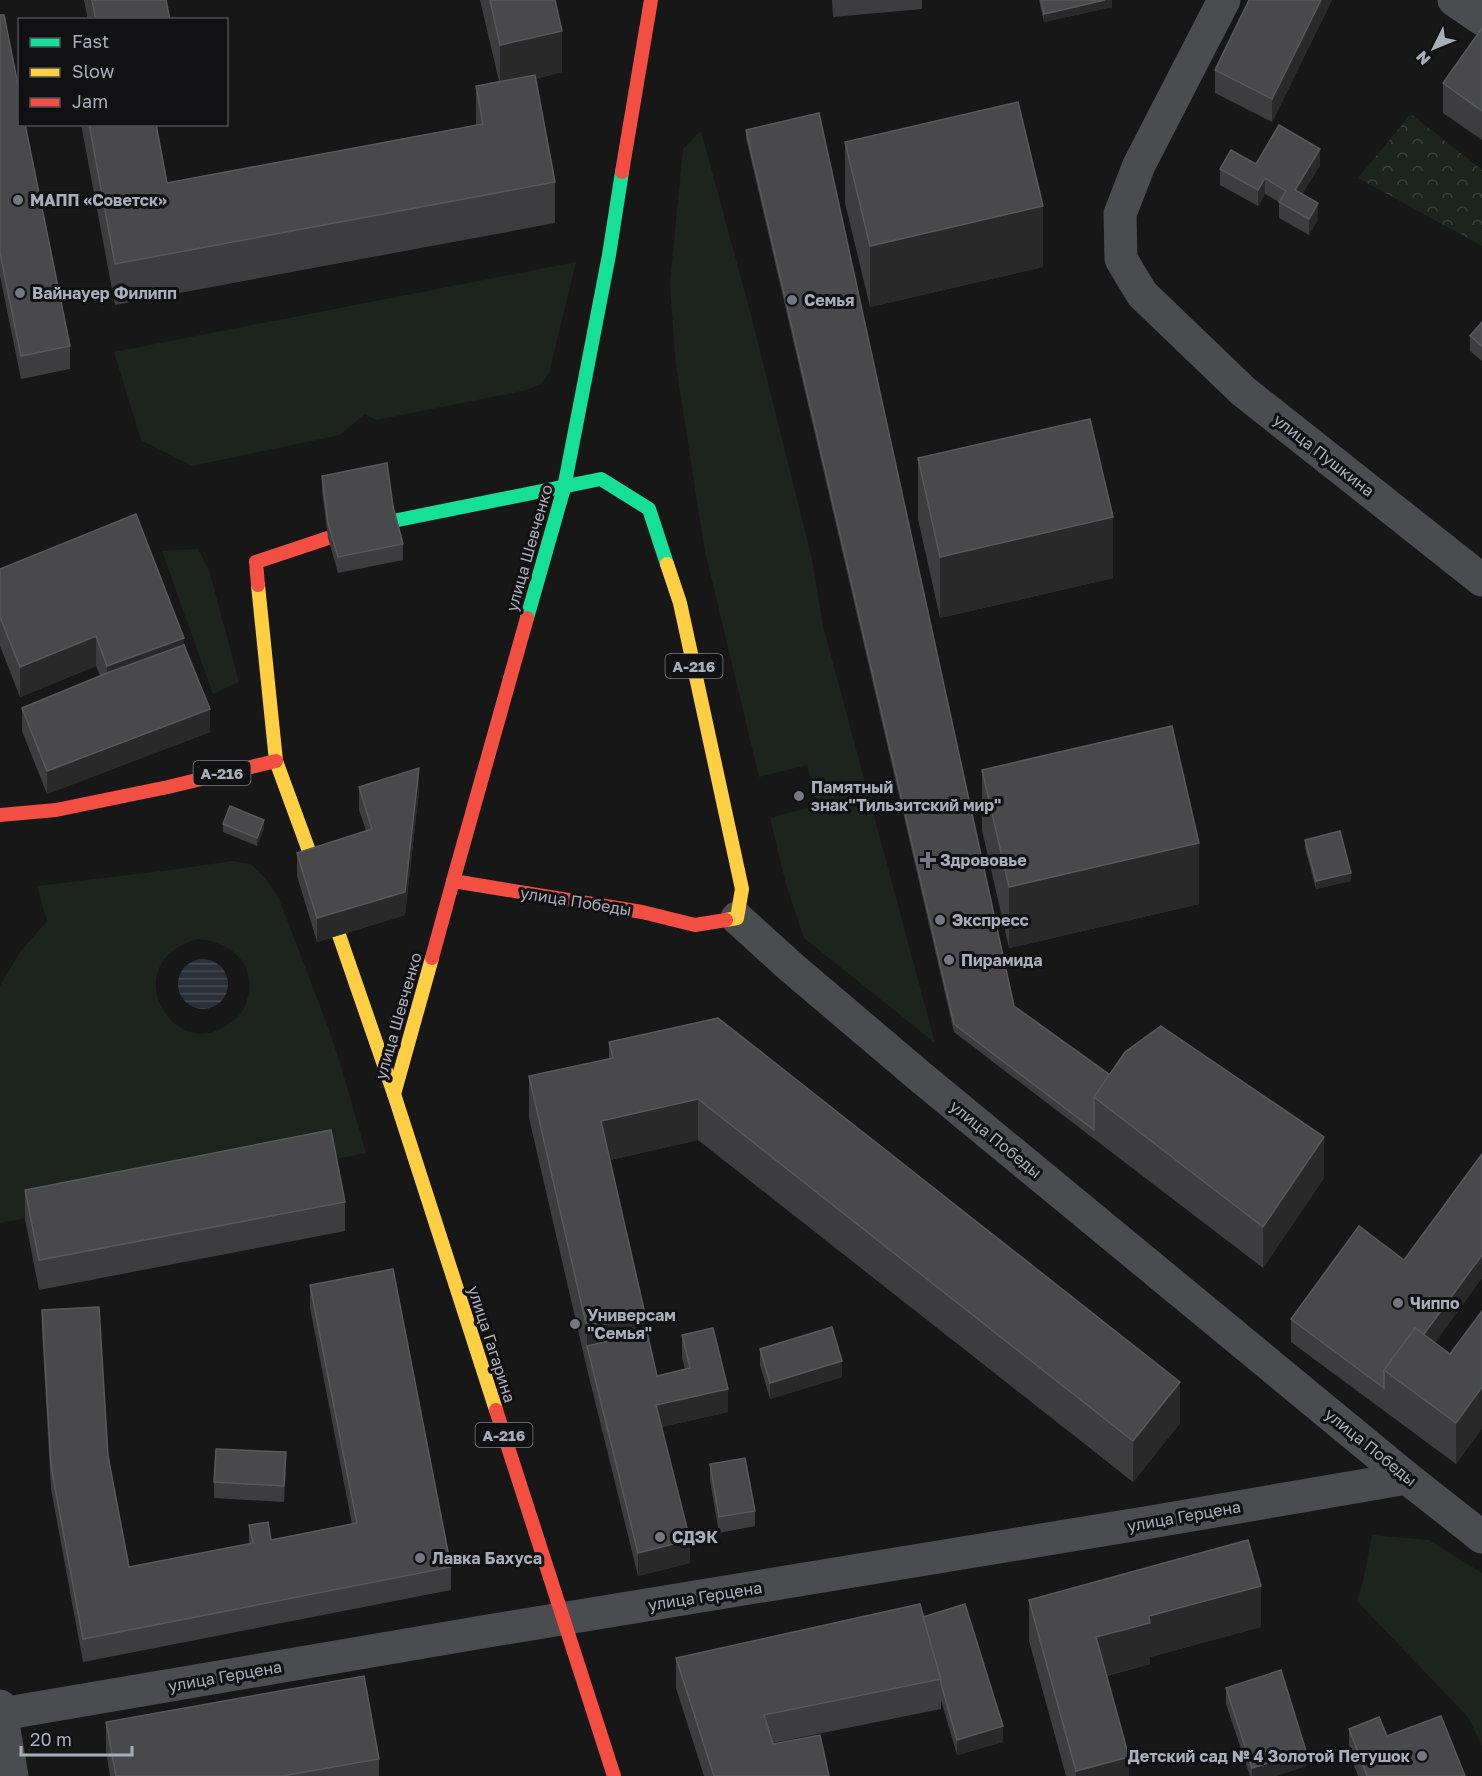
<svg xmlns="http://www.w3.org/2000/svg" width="1482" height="1776" viewBox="0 0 1482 1776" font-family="'Golos Text',sans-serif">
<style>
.green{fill:#1d241e;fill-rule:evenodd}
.forest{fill:url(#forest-crowns)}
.water{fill:url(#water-rules)}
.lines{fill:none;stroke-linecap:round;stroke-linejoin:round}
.street{stroke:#4b4c50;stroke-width:33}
.fast{stroke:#16e098;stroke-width:14}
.slow{stroke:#ffcf43;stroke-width:14}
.jam{stroke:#f24e42;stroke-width:14}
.wall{fill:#3d3d3f}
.shaded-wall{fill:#29292a}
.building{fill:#49494c;stroke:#58595d;stroke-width:1.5}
.poi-dot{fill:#757880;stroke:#111113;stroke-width:2}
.labels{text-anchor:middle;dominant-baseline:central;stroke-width:6;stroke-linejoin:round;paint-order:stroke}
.shield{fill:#111113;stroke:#7b7e86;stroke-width:1.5}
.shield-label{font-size:15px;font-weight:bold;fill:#a8adb8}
.poi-label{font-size:16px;font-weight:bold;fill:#a8adb8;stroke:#111113;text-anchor:start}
.street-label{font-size:16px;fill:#a8adb8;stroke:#111113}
</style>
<defs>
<pattern id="forest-crowns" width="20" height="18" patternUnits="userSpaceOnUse" patternTransform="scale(1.5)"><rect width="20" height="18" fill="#1d241e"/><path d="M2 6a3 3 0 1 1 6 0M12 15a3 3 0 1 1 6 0" fill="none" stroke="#3b413d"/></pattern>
<pattern id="water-rules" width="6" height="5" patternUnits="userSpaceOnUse" patternTransform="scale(1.5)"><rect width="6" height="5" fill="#2a3239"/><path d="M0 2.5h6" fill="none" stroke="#464d54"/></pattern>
</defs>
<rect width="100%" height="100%" fill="#171717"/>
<g class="green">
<polygon points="701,131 751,315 811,555 823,626 935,1043 804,938 786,884 770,818 818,805 807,765 759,777 704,547 675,358 670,283 683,149"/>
<polygon points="576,262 549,373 541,384 527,390 376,420 365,414 340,435 192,466 141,440 114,352"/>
<polygon points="198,549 209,570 239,682 213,694 162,551"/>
<path d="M232,861L251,864L266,879L279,899L328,1027L341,1066L366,1153L0,1223V986L20,952L47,921L37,886L178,869ZM198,939C231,942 258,964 247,1000C244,1013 235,1020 224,1027C171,1060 115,962 198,939Z"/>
<polygon points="1372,1535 1429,1540 1482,1573 1482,1746 1468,1717 1357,1601 1363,1582"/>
</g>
<polygon class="forest" points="1411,114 1482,170 1482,246 1358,178"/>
<circle class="water" cx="203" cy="984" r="25"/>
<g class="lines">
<g class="street">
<polyline points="1224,0 1139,165 1120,214 1121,259 1142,294 1243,391 1482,580"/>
<polyline points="1454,0 1482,19"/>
<polyline points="737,918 791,967 917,1074 1407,1478 1482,1537"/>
<polyline points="0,1706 12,1776"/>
<polyline points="2,1714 494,1630 1151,1522 1407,1478"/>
</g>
<g class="fast">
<polyline points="393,521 601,479 649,509 667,564"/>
<polyline points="527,618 564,488 609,255 622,172"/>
</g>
<g class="slow">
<polyline points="667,564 680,603 742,889 737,918 726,920"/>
<polyline points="258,585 276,761 316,870"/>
<polyline points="339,935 394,1094 496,1410"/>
<polyline points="394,1094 432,958"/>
</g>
<g class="jam">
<polyline points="622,172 651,0"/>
<polyline points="258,585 256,562 328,538"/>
<polyline points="0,815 56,810 168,787 276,761"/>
<polyline points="453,881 527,618"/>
<polyline points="432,958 453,881 642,912 695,925 726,920"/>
<polyline points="496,1410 614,1776"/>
</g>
</g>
<g class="wall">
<polygon points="84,0 166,0 170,20 88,20"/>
<polygon points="480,0 555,0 562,72 535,79 555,182 555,223 115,305 81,124 156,124 167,183 476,125 476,86 499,81"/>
<polygon points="832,0 922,0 922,9 833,17"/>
<polygon points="1039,0 1112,0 1112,7 1044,22"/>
<polygon points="1332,0 1272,122 1215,93 1215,70"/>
<polygon points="0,15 70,346 70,369 21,379 0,276"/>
<polygon points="1482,28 1482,140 1443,113 1443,83"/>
<polygon points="746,130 1014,1006 1110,1075 1324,1178 1263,1268 954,1032 746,138"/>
<polygon points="845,142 1043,267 870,307 845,203"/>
<polygon points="1256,164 1320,165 1302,194 1318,219 1309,235 1279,218 1279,202 1265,194 1258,206 1220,185 1220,169"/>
<polygon points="1482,322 1482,361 1470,351 1470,336"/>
<polygon points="918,458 1113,578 940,618 918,519"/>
<polygon points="322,476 403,544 403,560 338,573 328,538 322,491"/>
<polygon points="0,569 184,645 210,732 47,794 22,731 22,708 100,676 96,666 20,697 0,646"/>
<polygon points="982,770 1199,904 1009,948 982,830"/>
<polygon points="359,787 419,791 405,915 317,942 297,876 297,853 366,831 359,810"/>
<polygon points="223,824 264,828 257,846 223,832"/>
<polygon points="1305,840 1351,881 1316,889 1305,848"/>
<polygon points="718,1018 1180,1423 1133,1482 698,1140 610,1160 645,1332 657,1376 685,1369 682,1358 682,1335 728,1412 661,1427 690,1563 638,1576 587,1369 529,1118 529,1076 609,1059 609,1042"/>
<polygon points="1482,1154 1482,1278 1435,1342 1450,1354 1482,1311 1482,1428 1456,1464 1291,1342 1291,1319 1404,1260"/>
<polygon points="25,1190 345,1202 345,1231 39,1290 25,1219"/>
<polygon points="310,1285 451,1567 451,1590 83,1662 51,1489 42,1333 42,1310 108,1456 129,1567 249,1544 249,1525 271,1540 352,1524 310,1308"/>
<polygon points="760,1349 842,1377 770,1399 760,1365"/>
<polygon points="710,1464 755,1511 755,1526 719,1533 710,1480"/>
<polygon points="286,1468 284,1502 214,1498 214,1482"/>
<polygon points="1029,1600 1261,1627 1150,1657 1150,1664 1107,1676 1129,1776 1066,1776 1029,1641"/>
<polygon points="923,1617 1003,1742 957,1755 941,1700 941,1709 773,1743 773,1744 829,1776 704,1776 676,1688 676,1658"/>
<polygon points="1226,1688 1306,1766 1276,1776 1250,1776 1226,1704"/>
<polygon points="106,1722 379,1759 379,1776 110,1776 106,1751"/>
<polygon points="1349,1729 1387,1736 1465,1776 1358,1776 1349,1752"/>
</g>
<g class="shaded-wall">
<polygon points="1105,0 1112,0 1112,7 1044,22 1044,14"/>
<polygon points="1321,0 1332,0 1272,122 1272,99"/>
<polygon points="562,31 562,72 500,87 500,45"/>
<polygon points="1320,149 1320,165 1295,206 1295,190"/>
<polygon points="1265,178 1265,194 1258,206 1258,190"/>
<polygon points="1318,203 1318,219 1309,235 1309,219"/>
<polygon points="1043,206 1043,267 870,307 870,246"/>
<polygon points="1113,517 1113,578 940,618 940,557"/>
<polygon points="96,636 96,666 20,697 20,667"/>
<polygon points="184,638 184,668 107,696 107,666"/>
<polygon points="210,709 210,732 47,794 47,771"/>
<polygon points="419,768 419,791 405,915 317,942 317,918"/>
<polygon points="264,820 264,828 257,846 257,838"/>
<polygon points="1199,843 1199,904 1009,948 1009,887"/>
<polygon points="1351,873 1351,881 1316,889 1316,881"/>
<polygon points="698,1099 698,1140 601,1162 601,1121"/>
<polygon points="1324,1137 1324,1178 1263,1268 1263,1227"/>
<polygon points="1482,1255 1482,1278 1404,1385 1393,1377"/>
<polygon points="645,1314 645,1355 587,1346 587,1328"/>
<polygon points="842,1361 842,1377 770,1399 770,1383"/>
<polygon points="1180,1382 1180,1423 1133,1482 1133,1441"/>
<polygon points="1482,1387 1482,1428 1456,1464 1456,1423"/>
<polygon points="728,1389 728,1412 656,1428 656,1405"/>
<polygon points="286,1452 286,1468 284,1502 284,1486"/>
<polygon points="690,1540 690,1563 638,1576 638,1553"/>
<polygon points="1261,1586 1261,1627 1150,1657 1150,1664 1096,1678 1096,1637 1149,1616"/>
<polygon points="1003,1726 1003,1742 957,1755 957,1740"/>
<polygon points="1306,1751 1306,1766 1276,1776 1252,1776 1252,1768"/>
<polygon points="1129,1757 1129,1776 1076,1776 1076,1771"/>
</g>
<g class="building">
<polygon points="92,0 166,0 170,20 96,20"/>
<polygon points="490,0 555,0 562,31 500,45"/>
<polygon points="1041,0 1105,0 1044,14"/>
<polygon points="1249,0 1321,0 1272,99 1215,70"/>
<polygon points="0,15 4,15 20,95 20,124 25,124 70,346 21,356 0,253"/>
<polygon points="1482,28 1482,111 1443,83"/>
<polygon points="535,75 555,182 115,264 89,124 156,124 167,183 483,124 476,86"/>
<polygon points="1018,102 1043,206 870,246 845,142"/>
<polygon points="819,113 1014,1006 1110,1075 1094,1097 1094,1130 954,1024 746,130"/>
<polygon points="1279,125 1320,149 1295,190 1318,203 1309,219 1279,202 1286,191 1265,178 1258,190 1220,169 1231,150 1256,164"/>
<polygon points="1482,322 1482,346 1470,336"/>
<polygon points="1090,419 1113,517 940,557 918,458"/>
<polygon points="387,463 393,506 403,544 338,557 328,523 322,476"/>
<polygon points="136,514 184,638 107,666 96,636 20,667 0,617 0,569"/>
<polygon points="184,645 210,709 47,771 22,708 107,673"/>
<polygon points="1172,726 1199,843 1009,887 982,770"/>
<polygon points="419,768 405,892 317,918 297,853 372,829 359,787"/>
<polygon points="230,806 264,820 257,838 223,824"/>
<polygon points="1340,831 1351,873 1316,881 1305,840"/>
<polygon points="718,1018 1180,1382 1133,1441 698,1099 601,1121 645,1314 587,1328 529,1076 613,1058 609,1042"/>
<polygon points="1161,1026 1324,1137 1263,1227 1094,1097 1125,1052"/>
<polygon points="331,1130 345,1202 39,1260 25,1190"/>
<polygon points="1482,1154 1482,1255 1424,1334 1415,1328 1384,1370 1384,1388 1291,1319 1359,1226 1404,1260"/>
<polygon points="393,1269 451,1567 83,1639 51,1466 42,1310 99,1307 108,1456 129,1567 253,1543 249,1525 268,1522 271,1540 357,1523 310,1285"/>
<polygon points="1482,1311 1482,1387 1456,1423 1384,1370 1415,1328 1450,1354"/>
<polygon points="832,1327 842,1361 770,1383 760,1349"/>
<polygon points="713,1328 728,1389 656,1405 690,1540 638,1553 587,1346 647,1332 657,1376 690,1368 682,1335"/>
<polygon points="216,1449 286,1452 284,1486 214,1482"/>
<polygon points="745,1458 755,1511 719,1517 710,1464"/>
<polygon points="1248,1540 1261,1586 1149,1616 1150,1623 1096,1637 1129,1757 1076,1771 1029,1600"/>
<polygon points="920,1604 941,1679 764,1715 773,1744 820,1735 829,1776 714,1776 676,1658"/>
<polygon points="965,1604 1003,1726 957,1740 941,1684 941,1679 923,1617"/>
<polygon points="1281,1670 1306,1751 1252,1768 1226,1688"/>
<polygon points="364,1676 379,1759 282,1776 116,1776 106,1722"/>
<polygon points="1441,1716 1465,1776 1367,1776 1349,1729 1379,1717 1387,1736"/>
</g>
<g class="poi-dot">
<circle cx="18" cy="200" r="6"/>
<circle cx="20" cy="293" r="6"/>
<circle cx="792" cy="300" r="6"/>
<circle cx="799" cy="796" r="6"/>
<path d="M925 851h6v6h6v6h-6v6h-6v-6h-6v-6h6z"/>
<circle cx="940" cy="920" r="6"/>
<circle cx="949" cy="960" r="6"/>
<circle cx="1398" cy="1303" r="6"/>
<circle cx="575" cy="1324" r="6"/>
<circle cx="660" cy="1537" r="6"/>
<circle cx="420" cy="1558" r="6"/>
<circle cx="1422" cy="1756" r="6"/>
</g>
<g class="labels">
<g class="shield">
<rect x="665.5" y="654" width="57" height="24" rx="4.5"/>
<rect x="193.5" y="761" width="57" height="24" rx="4.5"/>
<rect x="475.5" y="1423" width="57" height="24" rx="4.5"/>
</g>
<g class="shield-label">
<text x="694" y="666">А-216</text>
<text x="222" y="773">А-216</text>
<text x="504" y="1435">А-216</text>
</g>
<g class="poi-label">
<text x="30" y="200">МАПП «Советск»</text>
<text x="32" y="293">Вайнауер Филипп</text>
<text x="804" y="300">Семья</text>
<text x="811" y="787">Памятный<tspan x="811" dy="18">знак"Тильзитский мир"</tspan></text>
<text x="940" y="860">Здрововье</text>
<text x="952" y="920">Экспресс</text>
<text x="961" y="960">Пирамида</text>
<text x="1410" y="1303">Чиппо</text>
<text x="587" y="1315">Универсам<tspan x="587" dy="18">"Семья"</tspan></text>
<text x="672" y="1537">СДЭК</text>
<text x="432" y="1558">Лавка Бахуса</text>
<text x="1410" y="1756" text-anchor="end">Детский сад № 4 Золотой Петушок</text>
</g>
<g class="street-label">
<text transform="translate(1324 455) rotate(38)">улица Пушкина</text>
<text transform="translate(529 548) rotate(-74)">улица Шевченко</text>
<text transform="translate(576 901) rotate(9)">улица Победы</text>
<text transform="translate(398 1016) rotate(-74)">улица Шевченко</text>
<text transform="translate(996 1139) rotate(39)">улица Победы</text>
<text transform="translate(492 1344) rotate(72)">улица Гагарина</text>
<text transform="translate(1371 1447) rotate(39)">улица Победы</text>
<text transform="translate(1184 1516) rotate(-10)">улица Герцена</text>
<text transform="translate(705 1596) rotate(-9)">улица Герцена</text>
<text transform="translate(225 1676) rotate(-10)">улица Герцена</text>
</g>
</g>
<rect x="18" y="18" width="210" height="108" fill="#111113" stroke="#4d4f55" stroke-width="1.5"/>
<rect x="30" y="38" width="30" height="9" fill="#16e098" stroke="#4d4f55" stroke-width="1.5"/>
<text x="72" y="48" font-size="18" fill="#a8adb8">Fast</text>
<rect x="30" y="68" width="30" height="9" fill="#ffcf43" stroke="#4d4f55" stroke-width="1.5"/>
<text x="72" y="78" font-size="18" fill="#a8adb8">Slow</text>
<rect x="30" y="98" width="30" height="9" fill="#f24e42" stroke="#4d4f55" stroke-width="1.5"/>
<text x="72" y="108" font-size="18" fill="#a8adb8">Jam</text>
<g transform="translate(1434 48) rotate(227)" stroke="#111113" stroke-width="4.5" paint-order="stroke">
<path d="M0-4.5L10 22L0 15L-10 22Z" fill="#a8adb8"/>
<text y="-9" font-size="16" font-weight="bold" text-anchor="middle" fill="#a8adb8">N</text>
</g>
<path d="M21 1746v9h111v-9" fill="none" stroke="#a8adb8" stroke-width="3"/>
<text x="30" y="1746" font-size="18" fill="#a8adb8" stroke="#111113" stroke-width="4.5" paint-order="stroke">20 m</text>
</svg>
